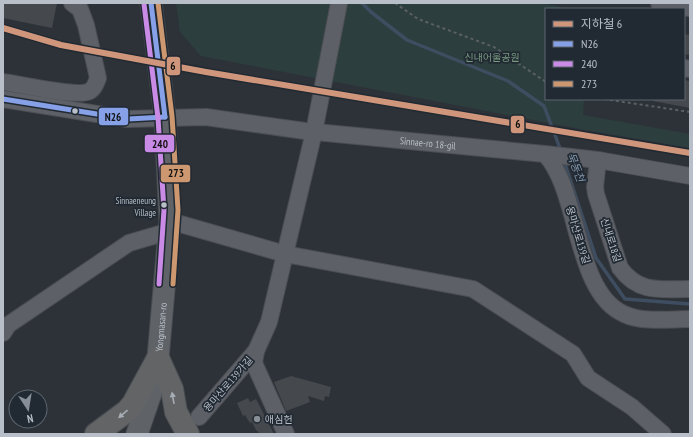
<svg xmlns="http://www.w3.org/2000/svg" width="693" height="437" viewBox="0 0 693 437" font-family="'PT Sans Narrow','Noto Sans KR',sans-serif">
<style>
.green{fill:#2d3e3f}
.lines{fill:none;stroke-linecap:round;stroke-linejoin:round}
.stream{stroke:#3e4d60;stroke-width:3.5}
.building{fill:#45494e}
.minor-casing{stroke:#4b4e53;stroke-width:18}
.major-casing{stroke:#4b4f55;stroke-width:23}
.highway-casing{stroke:#4a4e53;stroke-width:24}
.path{stroke:#5b6064;stroke-width:2;stroke-dasharray:3 3;stroke-linecap:butt}
.minor{stroke:#5d6066;stroke-width:16}
.major{stroke:#5f6368;stroke-width:21}
.highway{stroke:#626466;stroke-width:22}
.bus-1-casing{stroke:#212932;stroke-width:8}
.bus-2-casing{stroke:#212932;stroke-width:8}
.bus-3-casing{stroke:#212932;stroke-width:8}
.bus-1{stroke:#87a1e9;stroke-width:5}
.bus-2{stroke:#ca8be6;stroke-width:5}
.bus-3{stroke:#cd976f;stroke-width:5}
.metro-1-casing{stroke:#212932;stroke-width:9}
.metro-1{stroke:#cf967c;stroke-width:6}
.oneway{fill:#a7adb4}
.bus-dot{fill:#b8bfc8;stroke:#212932;stroke-width:1.5}
.poi-dot{fill:#878e96;stroke:#212932;stroke-width:1.5}
.labels{text-anchor:middle;dominant-baseline:central;stroke-width:3.5;stroke-linejoin:round;paint-order:stroke}
.bus-label{font-size:9px;fill:#b8bfc8;stroke:#212932;text-anchor:end}
.park-label{font-size:10px;fill:#799b80;stroke:#212932}
.street-label{font-size:10px;fill:#b8bfc8;stroke:#212932}
.poi-label{font-size:10px;fill:#b8bfc8;stroke:#212932;text-anchor:start}
.water-label{font-size:11px;font-style:italic;fill:#8396ac;stroke:#212932}
.line-badge{stroke:#212932;stroke-width:1.5}
.pale-badge-label{font-size:11px;text-anchor:middle;font-weight:bold;fill:#111}
</style>
<rect width="100%" height="100%" fill="#2d3238"/>
<polygon class="green" points="176,3 542,3 570,9 546,9 546,99 584,99 583,115 690,134 690,148 580,129 201,56 180,32"/>
<g class="lines">
<g class="stream">
<polyline points="362,3 371,12 407,40 508,81 544,106 561,151"/>
<polyline points="564,161 596,258 625,299 690,304"/>
</g>
</g>
<g class="building">
<polygon points="3,3 57,3 52,28 3,18"/>
<polygon points="684,34 690,35 690,55 684,54"/>
<polygon points="684,80 690,81 690,108 653,101 654,99 684,99"/>
<polygon points="291,376 331,387 329,397 325,396 324,401 308,396 310,402 286,411 274,382"/>
<polygon points="248,398 250,402 256,399 274,434 261,434 256,430 252,422 250,423 245,415 243,416 237,403"/>
</g>
<g class="lines">
<defs>
<g id="minor">
<polyline points="659,3 690,8"/>
<polyline points="684,68 690,69"/>
<path d="M3,82C19,84 78,98 90,91C95,88 96,83 98,78L86,25L80,9L72,3"/>
<path id="s1" d="M3,99L128,119L206,117L305,131L545,154L598,160L690,176"/>
<path d="M545,154C580,191 574,292 624,314C643,323 670,319 690,319"/>
<path d="M598,160L595,187L596,194L620,268C639,294 661,289 690,289"/>
<polyline points="170,221 285,254 314,132 339,3"/>
<polyline points="3,333 8,325 129,243 170,231"/>
<polyline points="199,417 256,351"/>
<polyline points="286,434 254,363 256,351 269,322 285,254 473,289 573,354 588,378 632,407 663,434"/>
</g>
<g id="major">
<path id="s2" d="M137,434L152,390L158,358L170,221L165,117L151,3"/>
</g>
<g id="highway">
<polyline points="158,358 172,389 176,412 188,434"/>
<polyline points="96,434 127,411 133,404 158,358"/>
</g>
</defs>
<use href="#minor" class="minor-casing"/>
<use href="#major" class="major-casing"/>
<use href="#highway" class="highway-casing"/>
<g class="path">
<polyline points="395,3 418,19 494,47 546,82"/>
<polyline points="604,99 690,112"/>
</g>
<use href="#minor" class="minor"/>
<use href="#major" class="major"/>
<use href="#highway" class="highway"/>
<defs>
<g id="bus-1">
<polyline points="151,3 165,117"/>
<polyline points="3,99 128,119 165,117"/>
</g>
<polyline id="bus-2" points="144,4 158,118 164,210 159,284"/>
<polyline id="bus-3" points="158,3 172,116 178,210 173,284"/>
</defs>
<use href="#bus-1" class="bus-1-casing"/>
<use href="#bus-2" class="bus-2-casing"/>
<use href="#bus-3" class="bus-3-casing"/>
<use href="#bus-1" class="bus-1"/>
<use href="#bus-2" class="bus-2"/>
<use href="#bus-3" class="bus-3"/>
<defs>
<polyline id="metro-1" points="3,28 61,45 206,72 690,153"/>
</defs>
<use href="#metro-1" class="metro-1-casing"/>
<use href="#metro-1" class="metro-1"/>
</g>
<defs><path id="oneway-solid" d="M-6-.8H1V-3.2L6.5 0L1 3.2V.8H-6Z"/></defs>
<g class="oneway">
<use href="#oneway-solid" transform="translate(173 398) rotate(-100)"/>
<use href="#oneway-solid" transform="translate(123 414) rotate(139)"/>
</g>
<g class="bus-dot">
<circle cx="75" cy="111" r="3.5"/>
<circle cx="164" cy="205" r="3.5"/>
</g>
<circle class="poi-dot" cx="257" cy="419" r="4"/>
<g class="labels">
<g class="bus-label">
<text x="156" y="200">Sinnaeneung<tspan x="156" dy="12">Village</tspan></text>
</g>
<g class="park-label">
<text x="492" y="57">신내어울공원</text>
</g>
<g class="street-label">
<text stroke="none"><textPath href="#s1" startOffset="428">Sinnae-ro 18-gil</textPath></text>
<text transform="translate(578 235) rotate(73)">용마산로139길</text>
<text transform="translate(611 240) rotate(72)">신내로18길</text>
<text stroke="none"><textPath href="#s2" startOffset="110">Yongmasan-ro</textPath></text>
<text transform="translate(228 384) rotate(-49)">용마산로139가길</text>
</g>
<g class="poi-label">
<text x="265" y="419">애심헌</text>
</g>
<g class="water-label">
<text transform="translate(576 167) rotate(69)">묵동천</text>
</g>
</g>
<g class="line-badge">
<rect x="166" y="56" width="15" height="20" rx="4" fill="#cf967c"/>
<rect x="98" y="107" width="31" height="19" rx="4" fill="#87a1e9"/>
<rect x="510" y="115" width="15" height="19" rx="4" fill="#cf967c"/>
<rect x="144" y="134" width="31" height="19" rx="4" fill="#ca8be6"/>
<rect x="160" y="164" width="31" height="19" rx="4" fill="#cd976f"/>
</g>
<g class="pale-badge-label">
<text x="173" y="70">6</text>
<text x="113" y="121">N26</text>
<text x="518" y="128">6</text>
<text x="160" y="148">240</text>
<text x="176" y="177">273</text>
</g>
<rect width="693" height="437" fill="none" stroke="#b8bfc8" stroke-width="8"/>
<rect x="545" y="8" width="140" height="92" fill="#212932" stroke="#5d656e"/>
<rect x="553" y="21" width="20" height="6" fill="#cf967c" stroke="#5d656e"/>
<text x="581" y="28" font-size="12" fill="#b8bfc8">지하철 6</text>
<rect x="553" y="41" width="20" height="6" fill="#87a1e9" stroke="#5d656e"/>
<text x="581" y="48" font-size="12" fill="#b8bfc8">N26</text>
<rect x="553" y="61" width="20" height="6" fill="#ca8be6" stroke="#5d656e"/>
<text x="581" y="68" font-size="12" fill="#b8bfc8">240</text>
<rect x="553" y="81" width="20" height="6" fill="#cd976f" stroke="#5d656e"/>
<text x="581" y="88" font-size="12" fill="#b8bfc8">273</text>
<g transform="translate(28 409) rotate(168)"><circle r="19" fill="#212932" stroke="#5d656e"/>
<path d="M0-3L7 15L0 10L-7 15Z" fill="#878e96"/>
<text y="-6" font-size="11" font-weight="bold" text-anchor="middle" fill="#b8bfc8">N</text>
</g>
</svg>
